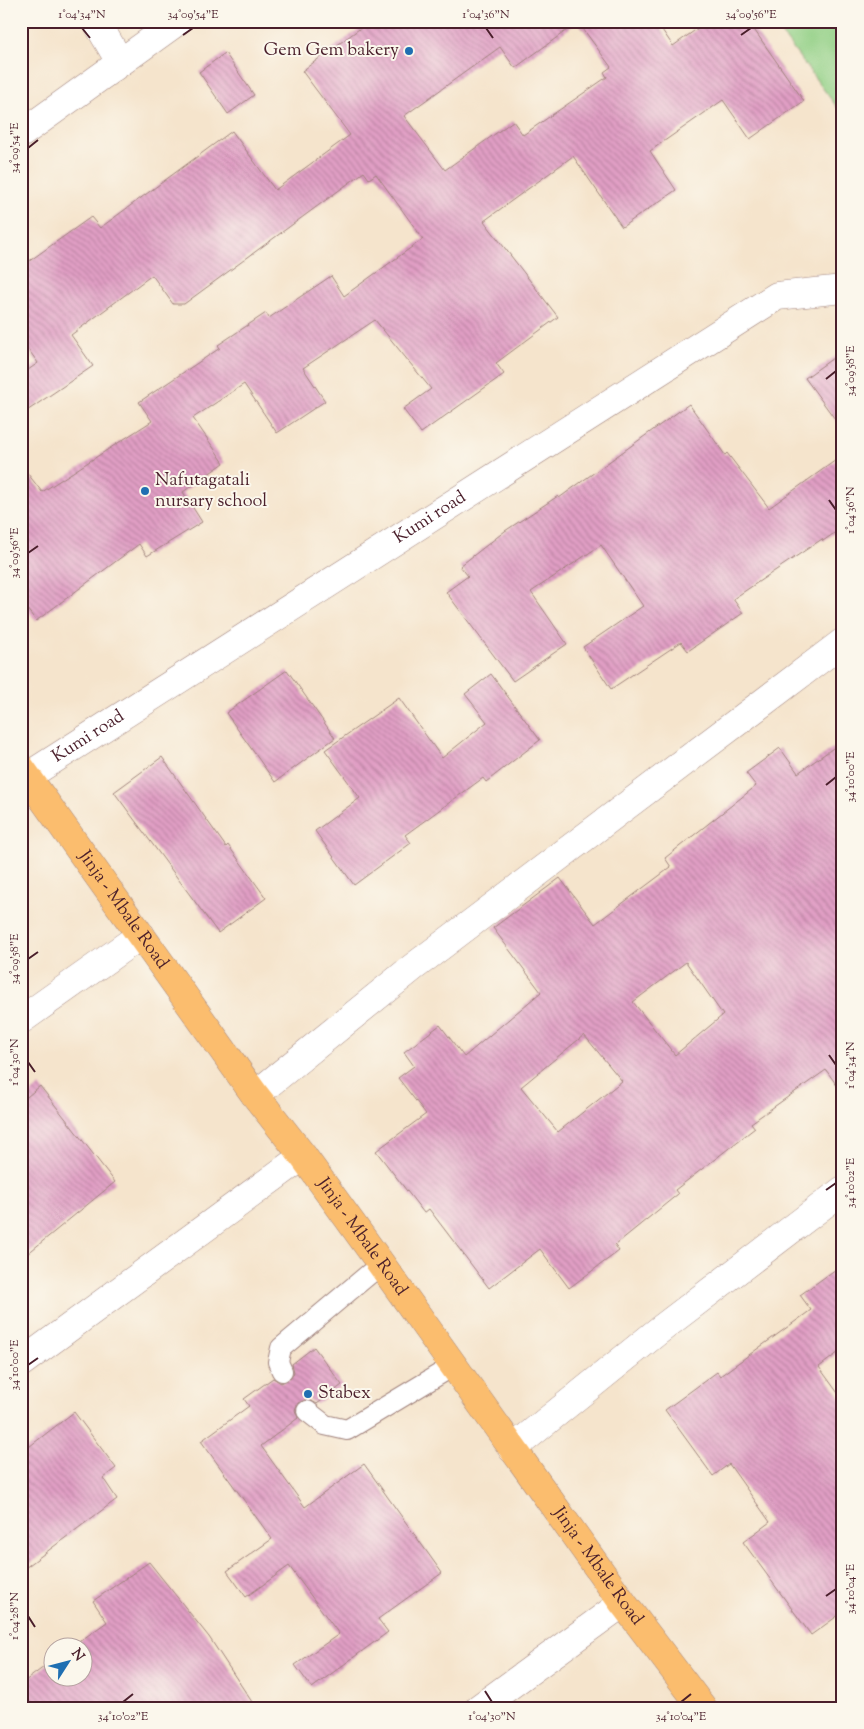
<svg xmlns="http://www.w3.org/2000/svg" width="864" height="1729" viewBox="0 0 864 1729" font-family="'Sorts Mill Goudy',serif">
<style>
.pitch{fill:#93d086;stroke:#6e7858}
.building{fill:url(#building-back-hatch);fill-rule:evenodd}
.lines{fill:none;stroke-linecap:round;stroke-linejoin:round}
.lane-casing{stroke:#a0827c;stroke-width:22}
.street-casing{stroke:#a0827c;stroke-width:29}
.primary-casing{stroke:#a0827c;stroke-width:29}
.lane{stroke:#fff;stroke-width:20}
.street{stroke:#fff;stroke-width:28}
.primary{stroke:#fbbd6e;stroke-width:28}
.ticks{fill:none;stroke:#4a1f2b;stroke-width:2}
.poi-dot{fill:#1f6fb2;stroke:#fbf7ec;stroke-width:2}
.labels{text-anchor:middle;dominant-baseline:central;stroke-width:4;stroke-linejoin:round;paint-order:stroke}
.poi-label{font-size:18px;fill:#4a1f2b;stroke:#fbf7ec;text-anchor:start}
.street-label{font-size:18px;fill:#4a1f2b;stroke:#fbf7ec}
.neatline{fill:none;stroke:#4a1f2b;stroke-width:2}
.ticks-label{font-size:12px;text-anchor:middle;fill:#4a1f2b}
</style>
<defs>
<pattern id="building-back-hatch" width="6" height="6" patternUnits="userSpaceOnUse" patternTransform="scale(1.25)"><rect width="6" height="6" fill="#e19fc5"/><path d="M-1 5l2 2M0 0l6 6M5-1l2 2" fill="none" stroke="#b881a0"/></pattern>
</defs>
<rect width="100%" height="100%" fill="#fbf7ec"/>
<filter id="ink" filterUnits="userSpaceOnUse"><feTurbulence type="fractalNoise" baseFrequency=".02" numOctaves="2"/><feDisplacementMap in="SourceGraphic" scale="10" xChannelSelector="R" yChannelSelector="G"/><feConvolveMatrix kernelMatrix="1 2 1 2 8 2 1 2 1" color-interpolation-filters="sRGB"/></filter>
<filter id="wash" filterUnits="userSpaceOnUse"><feTurbulence type="fractalNoise" baseFrequency=".0096" numOctaves="4" result="noise"/><feDisplacementMap in="SourceGraphic" scale="20" xChannelSelector="R" yChannelSelector="G"/><feGaussianBlur stdDeviation="1.12" result="paint"/><feColorMatrix in="noise" values="0 0 0 0 0 0 0 0 0 0 0 0 0 0 0 0 0 1.4 0 .05"/><feComposite in="paint" operator="in"/></filter>
<g filter="url(#wash)">
<rect width="100%" height="100%" fill="#f5e4cc"/>
<polygon class="pitch" points="783,21 843,21 843,115 781,33"/>
<g id="blocks">
<g class="building">
<path d="M370,21H656L673,46L708,21H748L804,101L750,139L723,100L650,151L676,190L622,227L573,156L484,221L558,317L496,363L504,374L421,433L403,409L431,389L375,320L303,368L325,401L277,433L244,384L193,418L224,463L183,492L202,522L147,556L139,544L36,621L21,601V465L42,492L152,421L139,402L220,348L218,345L266,313L269,318L331,276L344,296L423,239L376,174L369,179L364,172L184,304H173L152,275L71,335L93,366L21,415V375L38,363L21,339V267L91,217L100,228L232,131L275,190L350,135L302,71ZM578,22L611,67L604,72L607,77L523,135L513,121L445,170L404,116L500,47L515,68Z"/>
<polygon points="225,53 254,95 228,114 199,72"/>
<polygon points="843,351 843,430 805,378"/>
<polygon points="689,404 725,455 727,453 769,508 843,455 843,527 823,541 822,539 733,599 743,613 688,651 681,642 611,689 583,647 643,606 601,545 531,592 567,644 513,681 446,592 468,576 460,566 505,531 558,496 559,498"/>
<polygon points="287,670 335,738 275,782 226,713"/>
<polygon points="491,674 540,740 486,782 483,778 405,835 411,843 354,885 315,831 360,798 325,750 399,698 442,758 487,722 465,694"/>
<path d="M843,741V1094L826,1070L751,1123L755,1128L675,1190L678,1194L615,1245L619,1251L569,1288L540,1249L489,1288L429,1209L424,1213L376,1151L426,1114L398,1078L414,1066L404,1052L440,1025L464,1057L541,992L493,928L560,878L595,924L671,867L665,858L756,786L746,773L780,748L798,773ZM686,962L723,1015L675,1055L633,1002ZM584,1035L622,1081L558,1132L521,1087Z"/>
<polygon points="162,757 226,847 228,845 266,898 218,933 114,792"/>
<polygon points="40,1086 115,1182 21,1259 21,1102"/>
<polygon points="843,1264 843,1349 819,1367 843,1400 843,1612 811,1635 743,1542 770,1522 729,1464 713,1476 665,1410 717,1372 720,1376 811,1310 800,1295"/>
<polygon points="314,1347 342,1385 317,1404 308,1399 298,1403 295,1410 298,1418 261,1446 305,1507 364,1464 442,1573 378,1619 388,1632 312,1688 295,1665 339,1634 289,1566 246,1597 227,1571 272,1539 201,1441 249,1406 244,1399 273,1378 281,1383 291,1378 294,1372 292,1364"/>
<polygon points="74,1412 116,1468 103,1478 117,1499 21,1571 21,1453"/>
<polygon points="149,1562 209,1637 256,1708 34,1708 21,1690 21,1684 52,1661 52,1676 82,1676 82,1646 73,1646 107,1622 93,1601"/>
</g>
</g>
</g>
<g filter="url(#ink)">
<use href="#blocks" fill-opacity="0" stroke="#a0827c" stroke-width="1"/>
<g class="lines">
<defs>
<g id="lane">
<polyline points="282,1371 278,1362 281,1348 381,1264"/>
<polyline points="307,1411 325,1425 347,1430 453,1366"/>
</g>
<g id="street">
<polyline points="96,21 120,62"/>
<polyline points="21,134 178,21"/>
<path id="s1" d="M28,776L777,296L843,289"/>
<polyline points="21,1020 141,935"/>
<polyline points="255,1095 412,968 843,642"/>
<polyline points="21,1363 303,1156"/>
<polyline points="512,1449 657,1332 843,1190"/>
<polyline points="479,1708 623,1603"/>
</g>
<g id="primary">
<path id="s2" d="M21,768L255,1095L303,1156L381,1264L623,1603L703,1708"/>
</g>
</defs>
<use href="#lane" class="lane-casing"/>
<use href="#street" class="street-casing"/>
<use href="#primary" class="primary-casing"/>
<use href="#lane" class="lane"/>
<use href="#street" class="street"/>
<use href="#primary" class="primary"/>
</g>
</g>
<path class="ticks" d="M82,28L90,38M486,28L493,38M183,35L193,28M741,35L751,28M28,148L38,140M826,379L836,371M829,500L836,510M28,553L38,546M826,785L836,777M28,959L38,952M829,1055L836,1065M28,1062L35,1072M826,1190L836,1183M28,1365L38,1358M826,1596L836,1589M28,1616L35,1627M485,1691L492,1702M123,1702L133,1694M681,1702L691,1694"/>
<g class="poi-dot">
<circle cx="409" cy="51" r="5"/>
<circle cx="145" cy="491" r="5"/>
<circle cx="308" cy="1394" r="5"/>
</g>
<g class="labels">
<g class="poi-label">
<text x="399" y="51" text-anchor="end">Gem Gem bakery</text>
<text x="155" y="481">Nafutagatali<tspan x="155" dy="21">nursary school</tspan></text>
<text x="318" y="1394">Stabex</text>
</g>
<g class="street-label">
<text stroke="none"><textPath href="#s1" startOffset="478">Kumi road</textPath></text>
<text stroke="none"><textPath href="#s1" startOffset="72">Kumi road</textPath></text>
<text stroke="none"><textPath href="#s2" startOffset="175">Jinja - Mbale Road</textPath></text>
<text stroke="none"><textPath href="#s2" startOffset="580">Jinja - Mbale Road</textPath></text>
<text stroke="none"><textPath href="#s2" startOffset="985">Jinja - Mbale Road</textPath></text>
</g>
</g>
<rect width="864" height="1729" fill="none" stroke="#fbf7ec" stroke-width="55"/>
<g transform="translate(68 1662) rotate(54)"><circle r="24" fill="#fbf7ec" stroke="#b4a19f"/>
<path d="M0-4L9 19L0 12L-9 19Z" fill="#1f6fb2"/>
<text y="-8" font-size="14" font-weight="bold" text-anchor="middle" fill="#4a1f2b">N</text>
</g>
<rect x="28" y="28" width="808" height="1674" class="neatline"/>
<g class="ticks-label">
<text x="82" y="18">1°04'34"N</text>
<text x="193" y="18">34°09'54"E</text>
<text x="486" y="18">1°04'36"N</text>
<text x="751" y="18">34°09'56"E</text>
<text transform="translate(14 148) rotate(-90)" y="4">34°09'54"E</text>
<text transform="translate(850 371) rotate(-90)" y="4">34°09'58"E</text>
<text transform="translate(850 510) rotate(-90)" y="4">1°04'36"N</text>
<text transform="translate(14 553) rotate(-90)" y="4">34°09'56"E</text>
<text transform="translate(850 777) rotate(-90)" y="4">34°10'00"E</text>
<text transform="translate(14 959) rotate(-90)" y="4">34°09'58"E</text>
<text transform="translate(14 1062) rotate(-90)" y="4">1°04'30"N</text>
<text transform="translate(850 1065) rotate(-90)" y="4">1°04'34"N</text>
<text transform="translate(850 1183) rotate(-90)" y="4">34°10'02"E</text>
<text transform="translate(14 1365) rotate(-90)" y="4">34°10'00"E</text>
<text transform="translate(850 1589) rotate(-90)" y="4">34°10'04"E</text>
<text transform="translate(14 1616) rotate(-90)" y="4">1°04'28"N</text>
<text x="123" y="1720">34°10'02"E</text>
<text x="492" y="1720">1°04'30"N</text>
<text x="681" y="1720">34°10'04"E</text>
</g>
</svg>
